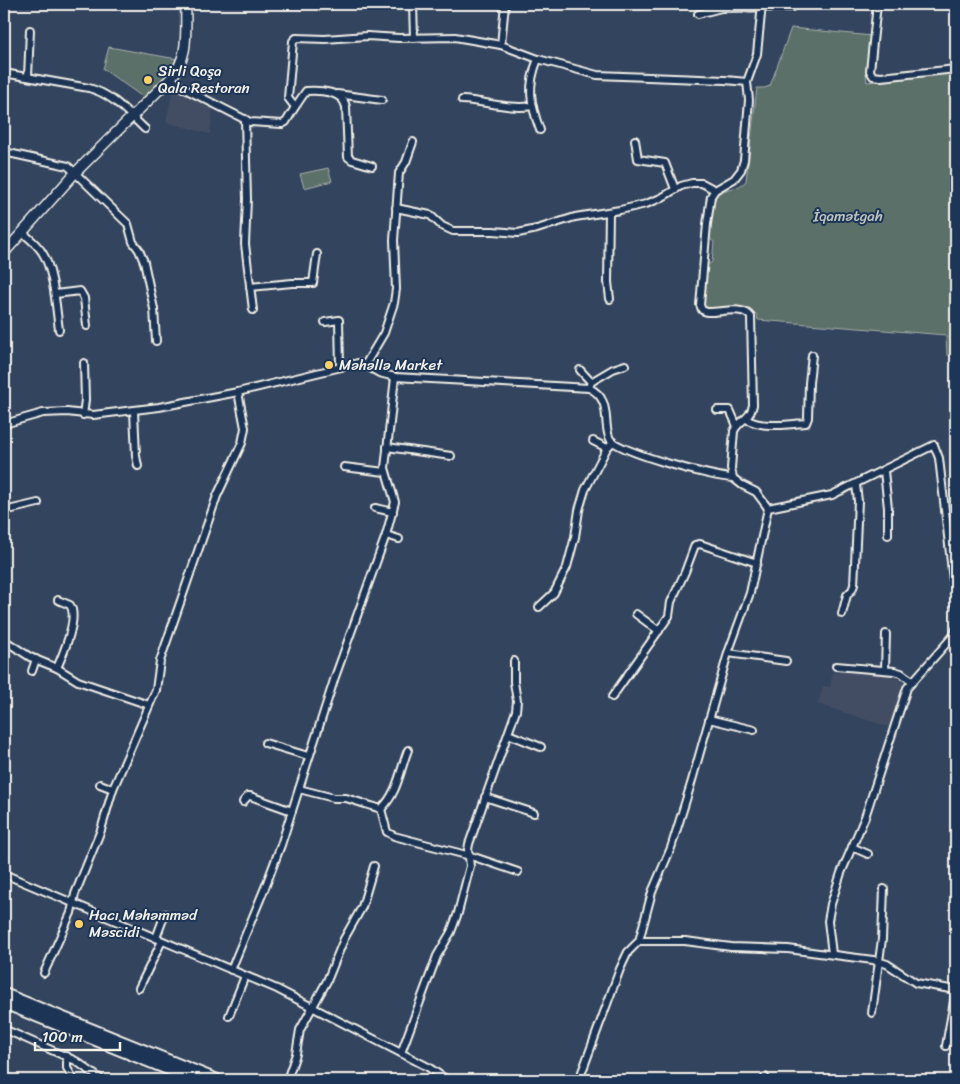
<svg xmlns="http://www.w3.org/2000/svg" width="960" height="1084" viewBox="0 0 960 1084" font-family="Sriracha,sans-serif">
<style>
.built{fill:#434e63}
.green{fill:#5b6f6a;stroke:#a8b0a9}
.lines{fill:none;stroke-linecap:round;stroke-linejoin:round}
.minor-casing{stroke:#f4f1e8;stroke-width:10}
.tertiary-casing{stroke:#f4f1e8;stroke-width:12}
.primary-casing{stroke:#f4f1e8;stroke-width:14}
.minor{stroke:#1d3557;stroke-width:6}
.tertiary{stroke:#1d3557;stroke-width:9}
.primary{stroke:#1d3557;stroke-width:10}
.poi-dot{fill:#ffd166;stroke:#1d3557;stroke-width:2}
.labels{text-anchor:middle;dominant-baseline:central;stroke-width:4;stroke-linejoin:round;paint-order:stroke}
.poi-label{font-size:15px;fill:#f4f1e8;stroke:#1d3557;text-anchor:start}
.park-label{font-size:15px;fill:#bec4bc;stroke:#1d3557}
</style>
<rect width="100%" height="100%" fill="#33445e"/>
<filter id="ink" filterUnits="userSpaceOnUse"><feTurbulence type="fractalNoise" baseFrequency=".02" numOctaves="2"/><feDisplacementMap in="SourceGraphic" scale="10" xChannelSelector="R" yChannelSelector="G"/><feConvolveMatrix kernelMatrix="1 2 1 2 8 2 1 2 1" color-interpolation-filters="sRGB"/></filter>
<g filter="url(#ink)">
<g class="built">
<polygon points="173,90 188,93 213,106 210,134 166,122"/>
<polygon points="842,669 898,674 906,684 892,728 818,704 823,686 830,687 833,672 838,673"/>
</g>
<g class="green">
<path d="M791,28L872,36L868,73L866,75L867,82L956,72V355H947L946,335L758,320L757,315L750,308L705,309L703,306L707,265L712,262L714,242L709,238C711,227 710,197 721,192C731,187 737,190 746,181L757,88H764L770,86Z"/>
<polygon points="109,47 177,59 173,69 144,98 103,69"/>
<polygon points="328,168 332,181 304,188 300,174"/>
</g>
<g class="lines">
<defs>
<g id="minor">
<polyline points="413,4 414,38"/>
<path d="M762,4L757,54L747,82L749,100L744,160L741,170L734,179L715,190L711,196L707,224L700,305L702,310L707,312C720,313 743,305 751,317L753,405C750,420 740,419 734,431L731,468L733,478L742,485L756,492L768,508"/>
<polyline points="877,4 870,71 873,76 881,77 956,69"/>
<polyline points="698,14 721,8 793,7 796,4"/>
<polyline points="501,45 505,4"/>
<path d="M538,59C527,86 530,103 540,130"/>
<path d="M4,73L89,88C112,94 128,113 145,129"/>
<polyline points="28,77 30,30"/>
<polyline points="171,78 183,88 250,122 282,124 286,122 295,107 288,98 293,41 296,38 325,39 367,36 399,38 455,37 501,45 538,59 597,75 725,80 747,82"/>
<polyline points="337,94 382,100"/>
<path d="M462,100C484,101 511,110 532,106"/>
<path d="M295,107L306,91C320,90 343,91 346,107L348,157L352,160L372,166"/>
<polyline points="245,119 247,199 245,244 253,310"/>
<polyline points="635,140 638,159 665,163 675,189"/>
<polyline points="4,152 68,166 128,224 133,242 139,250 144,262 154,309 156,341"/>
<polyline points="396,208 430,215 442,226 453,231 493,231 518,233 537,229 575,217 620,210 646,204 661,198 681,186 692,183 702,183 715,190"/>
<polyline points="609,212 608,282 610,299"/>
<path d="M22,232C29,238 37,244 42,252C54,270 56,308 59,330"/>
<polyline points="250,287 292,283 313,283 317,254"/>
<polyline points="55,294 80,291 84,298 87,326"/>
<polyline points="325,322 339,320 340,367"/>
<polyline points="365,365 384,333 394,303 396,289 394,240 399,173 406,162 413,142"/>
<polyline points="580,370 591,382"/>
<polyline points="589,388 591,382 613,369 625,365"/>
<polyline points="717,410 730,410 737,426"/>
<polyline points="134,411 136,456 138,466"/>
<polyline points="83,415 85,400 84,363"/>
<path d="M746,419C763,429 787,424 806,423L808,418L809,383L812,355"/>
<path d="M4,424L43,413L67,412L93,415L159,407L238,392L358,363L365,365L379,373L395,377L589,388C613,399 602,424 610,439C618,452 715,478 733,478"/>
<polyline points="593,441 607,448"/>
<polyline points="387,447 451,456"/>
<polyline points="344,467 385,472"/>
<polyline points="884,471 888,508 888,535"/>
<polyline points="375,508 393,512"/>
<polyline points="768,508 832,495 934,445 939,458 956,606"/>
<polyline points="4,511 38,503"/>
<polyline points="386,535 399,539"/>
<polyline points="539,607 554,593 567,567 575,537 579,510 585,490 607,448 613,442"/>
<polyline points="636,614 659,631"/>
<polyline points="842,614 847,595 852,590 854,585 858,501 856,485"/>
<polyline points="4,640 30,657 57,668 78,681 149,705"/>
<polyline points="728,653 786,661"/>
<polyline points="836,666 894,671 901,673 912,681"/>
<path d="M57,668C63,654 79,618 70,605L58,600"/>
<polyline points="885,670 886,634"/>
<polyline points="32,671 36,659"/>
<polyline points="612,697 669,616 671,602 685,572 695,545 700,544 757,563"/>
<polyline points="709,719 754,730"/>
<polyline points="508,734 541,747"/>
<polyline points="265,743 308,756"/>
<polyline points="100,784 113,789"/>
<polyline points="299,789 334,798 346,798 381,809 387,832 394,836 474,857 518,872"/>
<polyline points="485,797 534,813"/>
<polyline points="243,802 248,796 250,796 292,811"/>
<path d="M381,809C398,793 400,770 408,750"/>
<polyline points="852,847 868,854"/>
<polyline points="4,874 277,989 428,1067 447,1080"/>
<polyline points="156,938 165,914"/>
<polyline points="639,941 685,941 731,947 788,949 873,960 887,964 916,983 956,990"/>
<polyline points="832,954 828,921 831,904 841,873 865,817 907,688 954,635 956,629"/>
<polyline points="231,970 266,885 281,845 335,677 386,535 395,502 385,468 395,377"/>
<polyline points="44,973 71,913 75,894 101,830 113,789 156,690 160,661 217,496 242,443 245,428 238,392"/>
<polyline points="139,988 162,941"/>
<polyline points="872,1013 882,939 884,889"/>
<polyline points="229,1016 245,976"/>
<polyline points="4,1029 76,1061 102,1080"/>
<polyline points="946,1046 956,990"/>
<polyline points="401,1053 437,956 451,932 458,913 470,866 468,850 469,844 516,711 517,701 514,682 514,661"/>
<polyline points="67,1056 67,1068 74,1080"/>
<polyline points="287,1080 296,1054 300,1030 327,981 344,939 362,907 374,866"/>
<polyline points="579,1080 620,969 628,952 639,941 652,892 671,848 691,784 728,653 750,593 768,508"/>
<polyline points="764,1080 765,1077"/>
</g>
<path id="tertiary" d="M4,253L75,173L171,78C190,56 185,31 186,4"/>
<g id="primary">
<polyline points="4,994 217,1080"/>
<polyline points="4,1003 195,1080"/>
</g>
</defs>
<use href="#minor" class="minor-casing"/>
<use href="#tertiary" class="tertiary-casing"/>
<use href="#primary" class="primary-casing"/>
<use href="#minor" class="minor"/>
<use href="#tertiary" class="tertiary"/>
<use href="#primary" class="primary"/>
</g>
</g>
<g class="poi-dot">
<circle cx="148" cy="80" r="5"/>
<circle cx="329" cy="365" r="5"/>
<circle cx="79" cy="924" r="5"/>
</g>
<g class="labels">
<g class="poi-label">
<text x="158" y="71">Sirli Qoşa<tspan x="158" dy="17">Qala Restoran</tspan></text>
<text x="339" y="365">Məhəllə Market</text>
<text x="89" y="915">Hacı Məhəmməd<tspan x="89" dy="17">Məscidi</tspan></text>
</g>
<g class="park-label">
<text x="848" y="216">İqamətgah</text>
</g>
</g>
<rect width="960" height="1084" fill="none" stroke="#1d3557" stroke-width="20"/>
<rect x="10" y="10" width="940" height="1064" fill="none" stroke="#f4f1e8" stroke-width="2" filter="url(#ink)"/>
<path d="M35 1042v8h85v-8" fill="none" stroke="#f4f1e8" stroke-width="2.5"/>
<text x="42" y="1042" font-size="15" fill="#f4f1e8" stroke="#1d3557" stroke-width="4" paint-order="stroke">100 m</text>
</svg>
